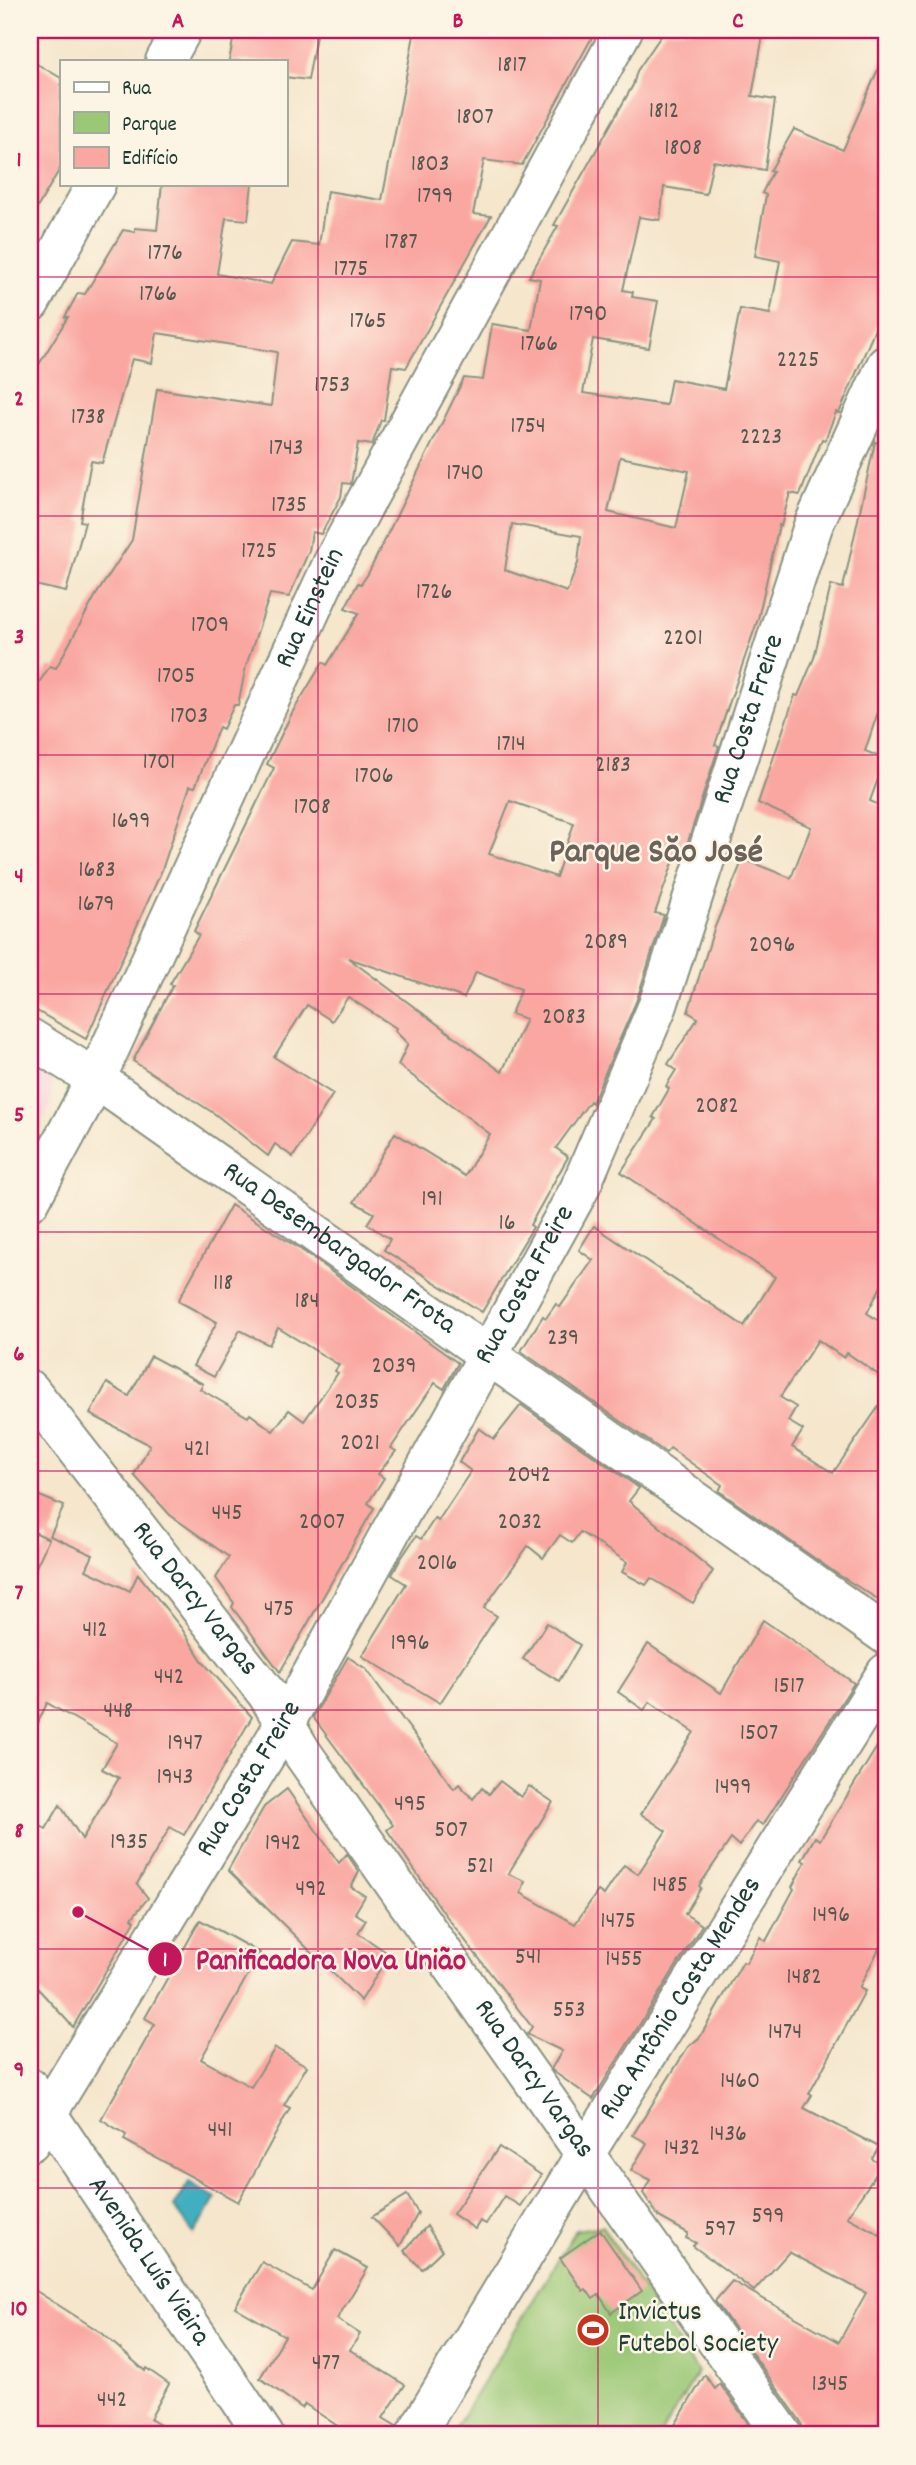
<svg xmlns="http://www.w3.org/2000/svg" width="916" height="2465" viewBox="0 0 916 2465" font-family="Dekko,sans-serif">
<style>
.built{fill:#f5cfda}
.green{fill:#9bc876;stroke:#5d8255;stroke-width:2}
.water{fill:#42afc0;stroke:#30767a;stroke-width:2}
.building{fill:#faa7a2;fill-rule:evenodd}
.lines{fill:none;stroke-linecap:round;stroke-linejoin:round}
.minor-casing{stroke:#8a9280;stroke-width:42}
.major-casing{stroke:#8a9280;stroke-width:42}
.minor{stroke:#fff;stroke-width:38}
.major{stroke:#fff;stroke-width:38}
.grid{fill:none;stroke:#c2185b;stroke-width:2;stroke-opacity:0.55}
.labels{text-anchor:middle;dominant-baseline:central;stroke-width:5;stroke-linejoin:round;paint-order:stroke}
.number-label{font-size:24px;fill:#565850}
.street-label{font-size:28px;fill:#1f3d34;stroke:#fcf5e5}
.poi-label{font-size:28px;fill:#1f3d34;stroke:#fcf5e5;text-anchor:start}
.district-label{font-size:35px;font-weight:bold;fill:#6c625a;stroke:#fcf5e5}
.leader{fill:none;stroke:#c2185b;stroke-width:2.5}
.callout-dot{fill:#c2185b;stroke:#fcf5e5;stroke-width:2.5}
.mark-label{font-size:21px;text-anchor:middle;font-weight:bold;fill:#fff}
.callout-label{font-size:30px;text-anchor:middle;font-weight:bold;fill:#c2185b;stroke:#fcf5e5;stroke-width:5;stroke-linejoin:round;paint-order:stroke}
.neatline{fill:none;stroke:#c2185b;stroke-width:2.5}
.grid-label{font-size:23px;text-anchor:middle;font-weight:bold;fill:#c2185b}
</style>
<rect width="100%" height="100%" fill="#fcf5e5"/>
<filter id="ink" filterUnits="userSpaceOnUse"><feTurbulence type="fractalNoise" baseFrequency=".0143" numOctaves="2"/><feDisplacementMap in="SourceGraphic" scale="14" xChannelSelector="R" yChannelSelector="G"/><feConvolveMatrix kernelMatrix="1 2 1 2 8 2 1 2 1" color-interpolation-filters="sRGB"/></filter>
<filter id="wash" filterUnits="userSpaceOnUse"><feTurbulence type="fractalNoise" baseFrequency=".00686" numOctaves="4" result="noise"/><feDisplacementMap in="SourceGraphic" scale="28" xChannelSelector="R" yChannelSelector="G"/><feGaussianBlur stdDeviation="1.57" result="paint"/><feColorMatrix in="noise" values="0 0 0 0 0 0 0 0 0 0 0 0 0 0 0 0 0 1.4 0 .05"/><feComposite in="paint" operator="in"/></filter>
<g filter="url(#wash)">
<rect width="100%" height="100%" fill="#f5e6cc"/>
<polygon class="built" points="30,1059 52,1074 51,1104 30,1144"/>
<polygon class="green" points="602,2226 698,2372 660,2435 451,2435 576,2230"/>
<polygon class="water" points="189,2182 216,2198 194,2234 174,2207"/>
<g id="blocks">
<g class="building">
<polygon points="235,30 317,30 308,80 285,77 285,61 229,61"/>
<polygon points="415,30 596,30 522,165 484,160 473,214 491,216 406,368 392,366 384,420 381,420 372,445 358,443 351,484 343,483 341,497 321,534 312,532 309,551 289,597 270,594 246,666 238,705 234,705 223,729 219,727 195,787 190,786 162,870 86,1039 30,1007 30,696 50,666 56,668 96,595 132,540 157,389 271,406 277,352 157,333 152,363 132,359 102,463 91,461 80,521 85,522 66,592 30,584 30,379 68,317 65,317 78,293 85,294 123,230 135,232 135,228 157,230 162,184 252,184 248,220 226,218 217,274 271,284 292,242 319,245 327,191 382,200"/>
<path d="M665,30H764L752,96L775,100L765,170L713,161L706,194L664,187L660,220L639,217L623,290L633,292L632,297L658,301L649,348L593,339L583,393L666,405L671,379L724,389L740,309L770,314L780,261L755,256L766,195L762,193L773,171H770L794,129L843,150L886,51V304L839,413L836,412L825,440L822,439L800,495L790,493L781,526L779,525L758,619L715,745L719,746L682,860L675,857L655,913L664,915L636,1002L592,1103L590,1101L556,1148L568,1157L530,1225L533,1227L482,1312L384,1250L390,1239L367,1224L374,1213L354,1202L395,1133L465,1176L490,1134L398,1065L408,1044L395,1031L396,1028L348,997L332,1021L307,1005L274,1057L333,1094L293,1157L275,1144L268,1156L215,1114L133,1061L173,985L170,984L199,935L194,931L274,768L267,764L292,713L323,662L327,665L359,613L345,608L358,583L361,584L368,574L464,378L483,380L492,324L531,330L540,279L529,277L558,226L554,225L633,85L637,71ZM620,457L689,471L676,528L608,512ZM512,524L581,536L578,563L567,592L505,570ZM510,801L574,823L556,877L489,854ZM348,958L464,998L476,972L521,989L511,1014L526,1019L502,1072Z"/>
<polygon points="30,60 61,78 61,167 30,220"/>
<polygon points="875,442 886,444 886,688 865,751 885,759 870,801 886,808 886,1277 867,1313 886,1326 886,1380 847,1353 844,1358 818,1340 780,1397 796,1407 788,1421 803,1430 792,1447 833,1473 886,1396 886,1604 837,1574 719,1491 722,1485 670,1448 666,1453 521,1351 543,1316 546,1318 556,1304 560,1307 593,1260 579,1250 594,1226 744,1326 775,1277 621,1172 656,1119 653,1117 669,1089 666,1086 676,1070 668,1064 698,1018 688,1012 714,929 743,859 791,878 811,827 758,803 795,695 798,696 814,658 831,585 843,588"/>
<polygon points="231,1205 300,1249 458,1363 444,1389 435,1383 391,1448 396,1451 378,1474 384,1478 368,1503 374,1508 280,1672 232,1607 234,1603 216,1578 229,1557 170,1515 134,1475 150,1445 90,1414 107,1383 129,1396 151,1356 203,1384 200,1389 248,1417 250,1414 273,1431 289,1410 304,1421 338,1373 335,1371 339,1365 278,1328 269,1345 240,1330 214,1377 193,1366 217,1322 178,1301"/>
<polygon points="521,1405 639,1488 629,1501 713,1571 693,1603 651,1578 646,1585 622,1572 627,1562 580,1532 572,1543 560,1535 543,1558 528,1546 484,1608 497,1616 440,1703 362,1656 406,1584 392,1575 400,1560 416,1536 421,1539 435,1518 438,1521 471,1471 459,1462 479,1428 494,1439"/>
<polygon points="30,1492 64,1506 50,1536 93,1555 86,1570 130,1591 138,1574 182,1629 203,1662 252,1717 184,1835 170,1827 137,1884 148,1898 132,1918 135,1921 73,2027 30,1980 30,1820 46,1829 60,1805 82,1839 119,1778 102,1769 117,1743 47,1703 30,1740 30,1580 49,1539 30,1530"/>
<polygon points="763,1620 854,1683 763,1825 756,1821 739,1846 731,1839 699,1886 701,1888 685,1914 702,1925 593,2099 554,2072 551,2069 562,2051 527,2034 532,2027 444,1913 387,1830 393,1825 313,1717 348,1657 366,1669 454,1789 459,1784 473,1799 482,1788 489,1794 500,1781 521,1797 529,1786 553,1802 508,1874 525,1881 521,1893 575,1924 598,1891 604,1895 624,1865 638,1874 666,1831 641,1814 694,1732 650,1702 644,1710 618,1692 632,1670 648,1644 721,1693"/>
<polygon points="547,1623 580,1645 559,1681 523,1659"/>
<polygon points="886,1732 886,1935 859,1988 865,1991 809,2094 812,2095 804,2108 879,2147 872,2159 882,2165 847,2217 886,2238 886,2435 804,2435 801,2422 715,2301 732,2281 839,2342 866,2293 789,2252 754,2291 693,2246 696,2243 686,2238 688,2233 659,2217 643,2193 650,2180 631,2170 647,2143 633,2135 688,2047 700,2037 743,1962 746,1963 760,1937 766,1941 794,1889 792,1887 805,1862 802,1860 815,1837 820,1840"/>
<polygon points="287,1789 339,1863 347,1854 359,1872 351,1887 365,1896 355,1913 366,1920 358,1933 389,1954 361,2001 228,1870 264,1807"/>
<polygon points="200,1920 260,1953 201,2059 251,2087 275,2048 307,2066 284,2105 290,2108 238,2202 124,2140 126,2135 101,2119 155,2024 145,2018"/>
<polygon points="499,2147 541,2175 520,2206 504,2196 486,2224 480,2221 475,2229 453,2214"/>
<polygon points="407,2195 418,2213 400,2246 372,2217"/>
<polygon points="427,2226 442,2250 422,2269 404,2251"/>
<polygon points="600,2230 642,2291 611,2313 599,2295 593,2299 586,2289 583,2291 560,2258"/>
<polygon points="335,2250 368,2268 337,2319 360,2334 350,2350 405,2385 383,2418 396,2426 393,2435 351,2435 305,2404 302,2408 260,2378 285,2336 235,2307 262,2262 312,2290"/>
<polygon points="30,2287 102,2333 145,2371 146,2368 169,2384 150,2419 176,2435 30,2435"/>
<polygon points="705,2375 715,2389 720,2384 748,2423 739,2435 669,2435"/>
</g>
</g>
</g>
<g filter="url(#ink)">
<use href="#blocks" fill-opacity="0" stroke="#8a9280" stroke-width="2"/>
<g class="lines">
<defs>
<g id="minor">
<polyline points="165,61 182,30"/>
<polyline points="30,303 96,184"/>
<path id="s1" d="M30,1038L96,1079L886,1635"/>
<path id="s2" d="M30,1201L96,1079L334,560L623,30"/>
<path id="s3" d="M30,1390L267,1694L303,1754L783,2435"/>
<path id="s4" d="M30,2142L284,1725L579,1190L658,1005L813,526L886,365"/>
<path id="s5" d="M415,2435L585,2154L886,1673"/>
</g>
<g id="major">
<path id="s6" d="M30,2088L264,2435"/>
</g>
</defs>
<use href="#minor" class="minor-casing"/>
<use href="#major" class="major-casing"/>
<use href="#minor" class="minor"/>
<use href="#major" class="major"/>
</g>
</g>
<path class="grid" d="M318,30V2435M598,30V2435M30,277H886M30,516H886M30,755H886M30,994H886M30,1232H886M30,1471H886M30,1710H886M30,1949H886M30,2188H886"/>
<defs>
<symbol id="stadium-disc" viewBox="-11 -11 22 22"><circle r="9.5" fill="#c8321e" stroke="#fcf5e5"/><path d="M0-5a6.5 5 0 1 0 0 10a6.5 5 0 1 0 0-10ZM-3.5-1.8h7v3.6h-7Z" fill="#fff"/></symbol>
</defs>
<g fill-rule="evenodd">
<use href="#stadium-disc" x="574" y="2311" width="38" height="38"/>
</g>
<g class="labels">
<g class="number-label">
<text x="512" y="66">1817</text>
<text x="664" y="112">1812</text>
<text x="475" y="118">1807</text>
<text x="683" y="149">1808</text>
<text x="430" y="165">1803</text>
<text x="435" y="197">1799</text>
<text x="401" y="243">1787</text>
<text x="165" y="254">1776</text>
<text x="351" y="270">1775</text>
<text x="158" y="295">1766</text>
<text x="588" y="315">1790</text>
<text x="368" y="322">1765</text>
<text x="539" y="345">1766</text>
<text x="798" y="361">2225</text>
<text x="332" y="386">1753</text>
<text x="88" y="418">1738</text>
<text x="528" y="427">1754</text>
<text x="761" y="438">2223</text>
<text x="286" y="449">1743</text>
<text x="465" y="474">1740</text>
<text x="289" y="506">1735</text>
<text x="259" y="552">1725</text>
<text x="434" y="593">1726</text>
<text x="210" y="626">1709</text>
<text x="683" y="639">2201</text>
<text x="176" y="677">1705</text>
<text x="189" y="717">1703</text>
<text x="403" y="727">1710</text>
<text x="511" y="745">1714</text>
<text x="159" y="763">1701</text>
<text x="613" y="766">2183</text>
<text x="374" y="777">1706</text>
<text x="312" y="808">1708</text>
<text x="131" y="822">1699</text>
<text x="97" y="871">1683</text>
<text x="96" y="905">1679</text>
<text x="606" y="943">2089</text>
<text x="772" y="946">2096</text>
<text x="564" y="1018">2083</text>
<text x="717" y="1107">2082</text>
<text x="432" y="1200">191</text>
<text x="507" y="1224">16</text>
<text x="223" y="1284">118</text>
<text x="307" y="1302">184</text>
<text x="563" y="1339">239</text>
<text x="394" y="1367">2039</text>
<text x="357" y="1403">2035</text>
<text x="360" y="1444">2021</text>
<text x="197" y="1450">421</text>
<text x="529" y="1476">2042</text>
<text x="227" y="1514">445</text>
<text x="322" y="1523">2007</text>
<text x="520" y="1523">2032</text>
<text x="437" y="1564">2016</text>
<text x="279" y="1610">475</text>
<text x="95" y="1631">412</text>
<text x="410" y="1644">1996</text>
<text x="169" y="1678">442</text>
<text x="789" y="1687">1517</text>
<text x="118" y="1712">448</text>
<text x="759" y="1734">1507</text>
<text x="185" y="1744">1947</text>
<text x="175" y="1778">1943</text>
<text x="733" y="1788">1499</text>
<text x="410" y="1805">495</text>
<text x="451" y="1831">507</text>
<text x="129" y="1843">1935</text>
<text x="283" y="1844">1942</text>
<text x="480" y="1867">521</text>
<text x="670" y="1886">1485</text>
<text x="311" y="1890">492</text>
<text x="831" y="1916">1496</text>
<text x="618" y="1922">1475</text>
<text x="528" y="1958">541</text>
<text x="624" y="1960">1455</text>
<text x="804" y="1978">1482</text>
<text x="569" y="2011">553</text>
<text x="785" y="2033">1474</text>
<text x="740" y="2082">1460</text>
<text x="220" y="2131">441</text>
<text x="728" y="2135">1436</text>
<text x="682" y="2149">1432</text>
<text x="768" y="2217">599</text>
<text x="720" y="2230">597</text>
<text x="326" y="2364">477</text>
<text x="830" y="2385">1345</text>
<text x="112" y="2401">442</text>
</g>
<g class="street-label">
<text stroke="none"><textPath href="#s2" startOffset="656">Rua Einstein</textPath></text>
<text stroke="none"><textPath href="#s4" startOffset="1600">Rua Costa Freire</textPath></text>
<text stroke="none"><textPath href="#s1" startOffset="374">Rua Desembargador Frota</textPath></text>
<text stroke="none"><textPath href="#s4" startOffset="990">Rua Costa Freire</textPath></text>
<text stroke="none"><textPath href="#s3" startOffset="266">Rua Darcy Vargas</textPath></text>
<text stroke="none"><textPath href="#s4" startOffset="424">Rua Costa Freire</textPath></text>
<text stroke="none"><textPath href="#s5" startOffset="511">Rua Antônio Costa Mendes</textPath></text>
<text stroke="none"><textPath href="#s3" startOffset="854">Rua Darcy Vargas</textPath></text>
<text stroke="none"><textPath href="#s6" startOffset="210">Avenida Luís Vieira</textPath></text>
</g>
<g class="poi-label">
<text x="618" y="2314">Invictus<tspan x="618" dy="32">Futebol Society</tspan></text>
</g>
<g class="district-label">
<text x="656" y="854">Parque Săo José</text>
</g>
</g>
<path class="leader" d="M78 1912L165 1959"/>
<g class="callout-dot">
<circle cx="78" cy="1912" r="7"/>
<circle cx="165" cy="1959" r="18"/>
</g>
<g class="mark-label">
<text x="165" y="1966">1</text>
</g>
<g class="callout-label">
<text x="331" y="1969">Panificadora Nova União</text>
</g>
<rect width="916" height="2465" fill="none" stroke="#fcf5e5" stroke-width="77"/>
<rect x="60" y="60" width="228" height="126" fill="#fcf5e5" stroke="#a4ab9e" stroke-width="2"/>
<rect x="74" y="82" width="35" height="10" fill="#ffffff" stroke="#a4ab9e" stroke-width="2"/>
<text x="122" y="94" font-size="21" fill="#1f3d34">Rua</text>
<rect x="74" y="112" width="35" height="21" fill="#9bc876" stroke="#a4ab9e" stroke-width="2"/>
<text x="122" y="130" font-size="21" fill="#1f3d34">Parque</text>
<rect x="74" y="147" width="35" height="21" fill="#faa7a2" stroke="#a4ab9e" stroke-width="2"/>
<text x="122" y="164" font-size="21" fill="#1f3d34">Edifício</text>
<rect x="38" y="38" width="840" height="2388" class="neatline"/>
<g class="grid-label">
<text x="178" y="27">A</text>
<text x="458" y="27">B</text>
<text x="738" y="27">C</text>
<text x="19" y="166">1</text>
<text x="19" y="405">2</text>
<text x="19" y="643">3</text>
<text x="19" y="882">4</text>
<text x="19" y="1121">5</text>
<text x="19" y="1360">6</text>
<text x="19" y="1599">7</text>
<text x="19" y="1837">8</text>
<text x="19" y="2076">9</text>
<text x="19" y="2315">10</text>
</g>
</svg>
